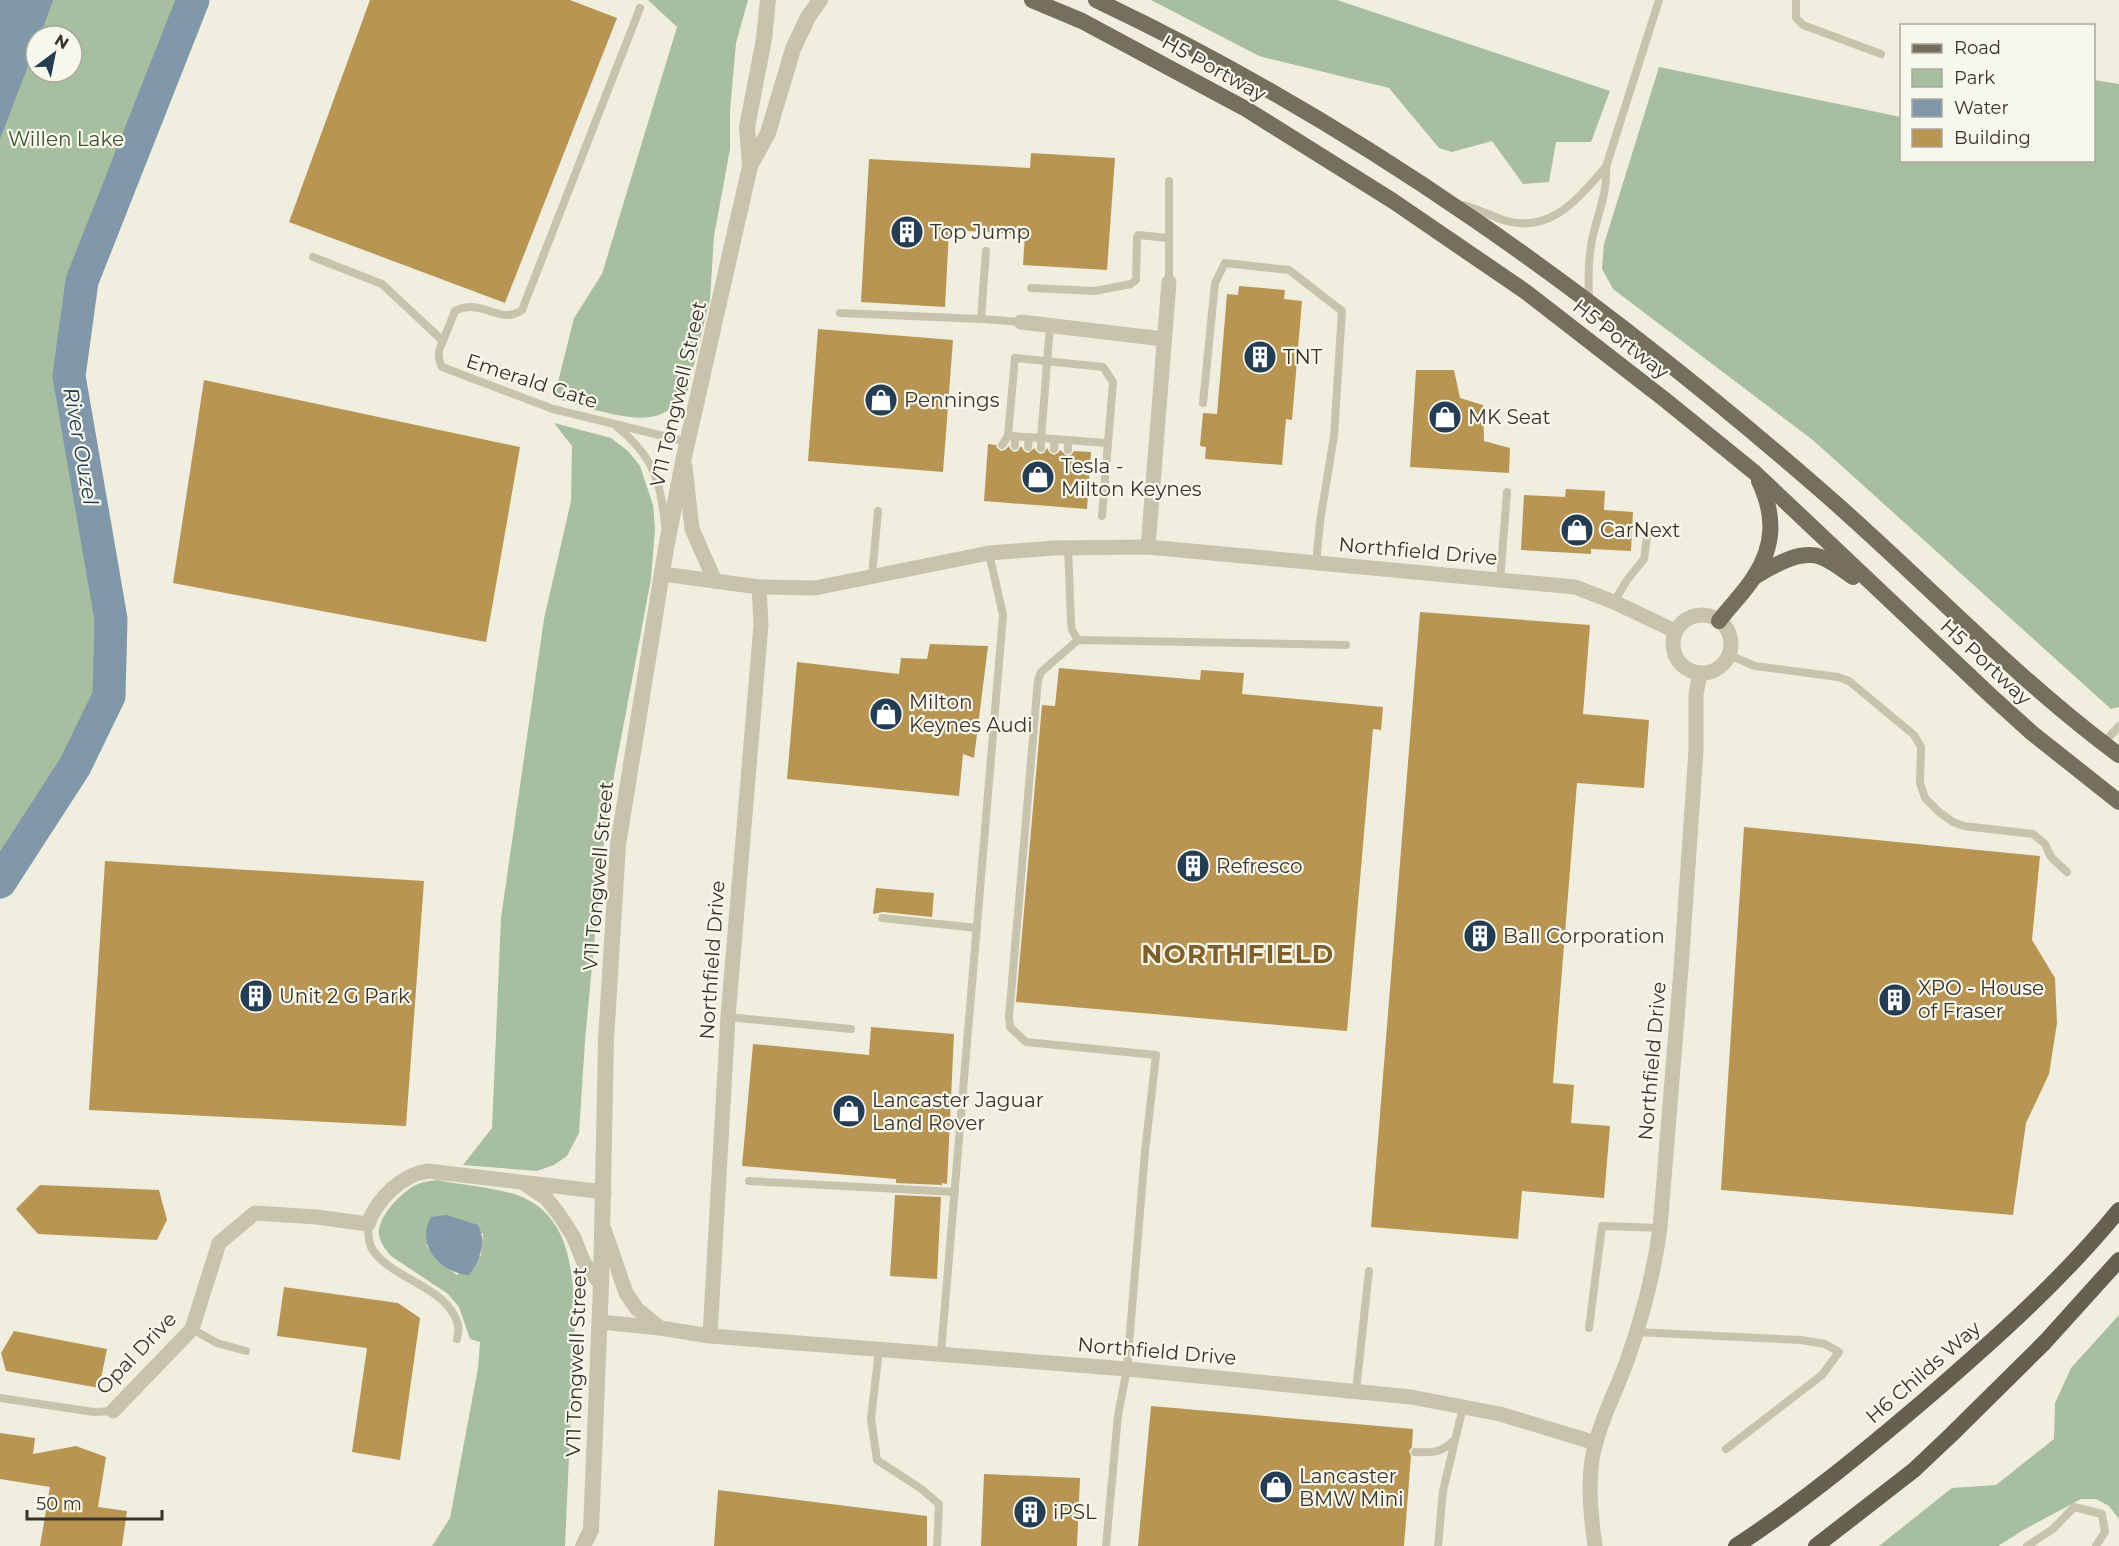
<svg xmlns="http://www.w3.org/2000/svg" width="2119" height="1546" viewBox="0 0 2119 1546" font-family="Montserrat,sans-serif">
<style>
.green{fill:#a8bea0;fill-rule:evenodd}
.water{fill:#8198aa}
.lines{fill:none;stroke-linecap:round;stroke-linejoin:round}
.river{stroke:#8198aa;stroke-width:33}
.building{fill:#b99554}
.service{stroke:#c7c3ac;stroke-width:8}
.minor{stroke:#c7c3ac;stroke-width:15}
.tertiary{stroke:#c7c3ac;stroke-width:16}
.primary{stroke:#766f5d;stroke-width:16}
.trunk{stroke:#666050;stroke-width:16}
.labels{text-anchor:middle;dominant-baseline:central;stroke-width:4.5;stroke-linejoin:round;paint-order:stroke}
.street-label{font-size:20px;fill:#36332a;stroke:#f8f7eb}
.park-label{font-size:20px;fill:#385230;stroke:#f8f7eb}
.poi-label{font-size:20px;fill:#36332a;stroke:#f8f7eb;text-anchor:start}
.water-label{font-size:21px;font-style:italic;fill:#243d53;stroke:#f8f7eb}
.district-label{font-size:26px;font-weight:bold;letter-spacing:1.5px;fill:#7d5f2b;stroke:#f8f7eb}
</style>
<rect width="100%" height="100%" fill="#f0efdf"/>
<g class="green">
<path d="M0,0H193L82,281L69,376L111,619L109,696L75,766L0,882ZM36,36H72V72H36Z"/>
<path d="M648,0H748L736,43L730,111V149L714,236L710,299L687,393C679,401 672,410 661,414C634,426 583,405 554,398L574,318L602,274L677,27Z"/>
<polygon points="1151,0 1337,0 1610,91 1591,142 1556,142 1549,182 1523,184 1492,141 1452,152 1439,148 1389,88 1259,56"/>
<polygon points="1659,67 1901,117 1902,160 2094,160 2094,80 2119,84 2119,707 2111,709 1814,441 1613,289 1602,269 1604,244"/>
<polygon points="554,423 611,438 628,451 640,466 653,505 655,529 651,579 610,797 603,849 585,1041 579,1133 567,1156 554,1165 537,1171 463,1165 492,1128 501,918 544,619 571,501 572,446"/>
<path d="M437,1180C462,1185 490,1187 514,1194C571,1212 573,1272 575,1322L565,1546H432L450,1518L478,1368L480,1342L470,1339L459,1307L448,1294L391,1256C386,1250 380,1243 379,1235C377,1217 400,1194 414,1186C421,1182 429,1181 437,1180ZM483,1233L481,1255L457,1275L436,1260L426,1245Z"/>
<polygon points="2119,1315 2119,1519 2109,1506 2096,1499 2081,1499 2025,1529 1998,1546 1879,1546 1952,1488 1996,1485 2054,1439 2055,1403 2071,1368"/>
</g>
<g class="water">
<polygon points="0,0 53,0 40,36 36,36 36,45 0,139"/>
<path d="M447,1215L478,1225C487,1241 480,1261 469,1275C440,1273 415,1245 431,1217Z"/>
</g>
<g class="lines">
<polyline class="river" points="0,882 75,766 109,696 111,619 69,376 82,281 193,0"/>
</g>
<g class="building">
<polygon points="370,0 570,0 617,18 505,303 289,222"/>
<polygon points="1031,153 1115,158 1107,270 1023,265 1025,234 949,230 945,307 861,302 869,159 1030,168"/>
<polygon points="1239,286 1285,290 1284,299 1302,301 1292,420 1286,419 1282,465 1205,459 1206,447 1200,446 1203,413 1217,414 1227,294 1238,295"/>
<polygon points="818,329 953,340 943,472 808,461"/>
<polygon points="1416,370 1454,370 1460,398 1483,405 1484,441 1510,448 1509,473 1410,467"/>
<polygon points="204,380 520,447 486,642 173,583"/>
<polygon points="988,444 996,445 997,448 1001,451 1005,450 1009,446 1010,449 1014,452 1018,451 1021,446 1024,451 1028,453 1035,448 1036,451 1040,454 1044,453 1047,448 1050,453 1054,455 1058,453 1060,450 1067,456 1071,455 1074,451 1091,452 1087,509 984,501"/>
<polygon points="1566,489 1605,491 1604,510 1633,512 1631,551 1591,549 1591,554 1521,550 1524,495 1565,497"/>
<polygon points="1420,612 1590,625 1583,714 1649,720 1644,788 1577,783 1553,1083 1574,1085 1571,1123 1610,1126 1604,1198 1522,1191 1518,1239 1371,1227"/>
<polygon points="930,644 988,646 974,758 963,754 959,796 787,779 797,662 899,674 901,658 927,659"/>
<polygon points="1059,668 1200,680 1201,670 1244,673 1242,694 1383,707 1381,730 1373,729 1347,1031 1016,1002 1042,705 1055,706"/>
<polygon points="1744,827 2040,856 2032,940 2055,978 2057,1023 2049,1074 2026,1123 2013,1215 1721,1190"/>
<polygon points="105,861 424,881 406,1126 89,1110"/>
<polygon points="876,888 934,893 932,917 883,912 873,914"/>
<polygon points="871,1027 954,1034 947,1184 942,1183 942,1185 896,1183 896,1179 742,1166 753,1044 869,1055"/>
<polygon points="40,1185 159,1190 167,1220 157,1240 38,1234 16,1209"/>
<polygon points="895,1195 941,1197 937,1279 890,1276"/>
<polygon points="284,1287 398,1303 420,1318 400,1460 352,1452 367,1348 277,1336"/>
<polygon points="14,1331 107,1349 99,1388 6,1371 1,1353"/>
<polygon points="1151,1406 1413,1429 1412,1447 1409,1451 1411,1456 1404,1546 1138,1546"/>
<polygon points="0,1433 35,1438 33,1454 76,1446 106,1457 98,1507 127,1511 122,1546 40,1546 50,1487 0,1479"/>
<polygon points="984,1474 1080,1478 1077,1546 981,1546"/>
<polygon points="718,1490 927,1516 927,1546 714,1546"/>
</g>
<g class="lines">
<g class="service">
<polyline points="1796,0 1796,18 1803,25 1881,54"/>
<polyline points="1169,181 1169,282"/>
<path d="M1464,205C1477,209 1490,215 1503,220C1551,235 1578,198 1606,167"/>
<polyline points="986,251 981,319 1021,322"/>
<path d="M313,257L382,284L443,341C438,351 437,356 442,367L553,409L688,442"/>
<polyline points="1031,288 1095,291 1131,284 1136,280 1137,237 1138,235 1168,238"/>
<path d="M1589,300C1588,279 1588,261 1592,240C1597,216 1608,192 1606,167L1659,0"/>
<polyline points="840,313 981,319"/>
<polyline points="1050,326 1041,438 1107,443"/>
<path d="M443,341L455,311C482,297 500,326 522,310L640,8"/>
<polyline points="1203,403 1215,283 1225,263 1289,270 1342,311 1334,436 1320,522 1316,563"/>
<path d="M617,427C653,456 661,481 665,526"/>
<polyline points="1002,445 1008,436"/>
<polyline points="1015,446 1015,436"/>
<polyline points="1028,447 1029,437"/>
<polyline points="1041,448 1041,438 1008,436 1015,358 1103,367 1113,382 1102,516"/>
<polyline points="1054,449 1055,439"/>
<polyline points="1068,450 1068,440"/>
<polyline points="1068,547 1071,622 1072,630 1078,640"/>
<polyline points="872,576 878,511"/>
<polyline points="1500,580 1507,492"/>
<polyline points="1614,602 1627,580 1644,559 1647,537"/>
<polyline points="1729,655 1755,666 1838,677 1849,681 1914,735 1921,747 1920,783 1925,798 1939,812 1953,822 1964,826 2033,834 2045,844 2051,857 2067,872"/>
<polyline points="2103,744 2119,726"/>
<polyline points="882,918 977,928"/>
<polyline points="728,1017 851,1029"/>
<polyline points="749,1181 955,1192"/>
<path d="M368,1224C368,1232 368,1239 371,1247C388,1279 449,1286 458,1325C459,1329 458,1335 457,1339"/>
<polyline points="1589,1328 1602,1226 1660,1228"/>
<polyline points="192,1329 217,1343 246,1351"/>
<polyline points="1636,1332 1801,1340 1825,1344 1839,1352 1822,1375 1726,1449"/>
<polyline points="879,1349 871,1419 877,1460 920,1488 939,1504 937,1546"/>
<polyline points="941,1353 1003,615 989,553"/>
<polyline points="1356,1391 1369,1271"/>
<polyline points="0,1398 94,1412 113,1411"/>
<path d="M1415,1452C1430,1453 1442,1453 1453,1441"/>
<polyline points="1106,1546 1118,1415 1127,1369 1145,1152 1156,1055 1026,1042 1010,1027 1009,1017 1038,680 1041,672 1078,640 1346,645"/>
<polyline points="1438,1546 1443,1491 1463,1407"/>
<polyline points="2027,1546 2053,1529 2074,1507 2102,1514 2105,1532 2096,1546"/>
</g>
<g class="minor">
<polyline points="1021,322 1163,339"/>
<polyline points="685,466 692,529 715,581"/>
<polyline points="1148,547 1169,282"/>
<polyline points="663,574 759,587 815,588 989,553 1054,548 1148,547 1575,587 1614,602 1675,631"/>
<circle cx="1702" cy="644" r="29"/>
<polyline points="525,1184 546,1198 558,1213 573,1236 584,1263 601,1285"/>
<polyline points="604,1229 626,1293 637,1309 660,1328"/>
<polyline points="600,1322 660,1328 710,1336 1127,1369 1411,1397 1500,1414 1596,1443"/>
<polyline points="710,1336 728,1017 761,625 759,587"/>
<path d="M113,1411L192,1329L219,1243L255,1213L317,1217L368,1224C377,1199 401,1175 428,1171L604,1192"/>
<path d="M1595,1546C1591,1517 1588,1489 1592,1460C1598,1424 1615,1394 1627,1361C1642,1318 1654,1273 1660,1228L1681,969L1696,750V694L1700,673"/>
</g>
<g class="tertiary">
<polyline points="750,166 747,127 764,39 768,0"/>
<polyline points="583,1546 591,1530 601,1285 606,1040 618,845 666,548 684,457 750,166 768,133 793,49 808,17 820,0"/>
</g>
<g class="primary">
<polyline points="1032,0 1082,21 1246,109 1393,201 1526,292 1664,399 1754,472 1990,695 2032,733 2119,802"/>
<path d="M1096,0C1359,124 1597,296 1817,487C1919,575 2011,675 2119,755"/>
<path d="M1754,577C1772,567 1799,549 1821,557C1832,561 1843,570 1853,577"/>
<path d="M1719,621C1730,606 1744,593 1754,577C1775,545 1775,515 1759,481"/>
</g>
<g class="trunk">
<path d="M1736,1546C1803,1502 1866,1450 1927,1398C1994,1340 2063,1279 2119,1210"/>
<polyline points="1816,1546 1914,1470 1951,1435 2045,1342 2119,1260"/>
</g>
</g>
<defs>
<symbol id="building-disc" viewBox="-11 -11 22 22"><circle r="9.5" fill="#243d53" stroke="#f8f7eb"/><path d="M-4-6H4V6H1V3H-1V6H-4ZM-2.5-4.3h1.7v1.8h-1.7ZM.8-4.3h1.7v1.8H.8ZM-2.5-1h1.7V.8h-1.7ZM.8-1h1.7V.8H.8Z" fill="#fff"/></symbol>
<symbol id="shop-disc" viewBox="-11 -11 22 22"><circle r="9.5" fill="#243d53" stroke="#f8f7eb"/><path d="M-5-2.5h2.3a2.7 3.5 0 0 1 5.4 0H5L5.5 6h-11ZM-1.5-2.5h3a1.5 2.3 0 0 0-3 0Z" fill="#fff"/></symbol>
</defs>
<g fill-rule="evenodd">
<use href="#building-disc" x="888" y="213" width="38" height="38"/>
<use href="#building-disc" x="1241" y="338" width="38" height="38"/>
<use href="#shop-disc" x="862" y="381" width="38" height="38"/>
<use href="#shop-disc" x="1426" y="398" width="38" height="38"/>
<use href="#shop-disc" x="1019" y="458" width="38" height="38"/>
<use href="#shop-disc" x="1558" y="511" width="38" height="38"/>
<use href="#shop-disc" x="867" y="695" width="38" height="38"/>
<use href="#building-disc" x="1174" y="847" width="38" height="38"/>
<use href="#building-disc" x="1461" y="917" width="38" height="38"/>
<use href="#building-disc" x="237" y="977" width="38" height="38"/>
<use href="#building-disc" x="1876" y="981" width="38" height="38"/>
<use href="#shop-disc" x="830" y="1092" width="38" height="38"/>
<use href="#shop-disc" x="1257" y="1468" width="38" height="38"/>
<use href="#building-disc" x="1011" y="1493" width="38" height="38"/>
</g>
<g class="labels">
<g class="street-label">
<text transform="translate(1214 68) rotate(29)">H5 Portway</text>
<text transform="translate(1621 339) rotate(38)">H5 Portway</text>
<text transform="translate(532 381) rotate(18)">Emerald Gate</text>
<text transform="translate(678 394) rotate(-77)">V11 Tongwell Street</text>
<text transform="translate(1418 551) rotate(5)">Northfield Drive</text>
<text transform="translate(1986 662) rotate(43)">H5 Portway</text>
<text transform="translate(598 876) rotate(-85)">V11 Tongwell Street</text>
<text transform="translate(712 960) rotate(-86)">Northfield Drive</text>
<text transform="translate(1652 1061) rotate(-85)">Northfield Drive</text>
<text transform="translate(1157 1351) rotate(5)">Northfield Drive</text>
<text transform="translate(136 1353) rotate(-46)">Opal Drive</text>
<text transform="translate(576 1362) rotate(-88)">V11 Tongwell Street</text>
<text transform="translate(1923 1372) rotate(-41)">H6 Childs Way</text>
</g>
<g class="park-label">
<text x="66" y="139">Willen Lake</text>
</g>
<g class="poi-label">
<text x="930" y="232">Top Jump</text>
<text x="1283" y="357">TNT</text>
<text x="904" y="400">Pennings</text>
<text x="1468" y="417">MK Seat</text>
<text x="1061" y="466">Tesla -<tspan x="1061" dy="23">Milton Keynes</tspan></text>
<text x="1600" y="530">CarNext</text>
<text x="909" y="702">Milton<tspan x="909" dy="23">Keynes Audi</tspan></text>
<text x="1216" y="866">Refresco</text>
<text x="1503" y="936">Ball Corporation</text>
<text x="1918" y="988">XPO - House<tspan x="1918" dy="23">of Fraser</tspan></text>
<text x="279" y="996">Unit 2 G Park</text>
<text x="872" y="1100">Lancaster Jaguar<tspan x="872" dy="23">Land Rover</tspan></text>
<text x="1299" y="1476">Lancaster<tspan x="1299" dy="23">BMW Mini</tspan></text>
<text x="1053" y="1512">iPSL</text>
</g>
<g class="water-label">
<text transform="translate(81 446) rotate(80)">River Ouzel</text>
</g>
<g class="district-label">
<text x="1238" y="954">NORTHFIELD</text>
</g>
</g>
<rect x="1900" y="24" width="195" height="138" fill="#f8f7eb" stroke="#aaa99e" stroke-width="1.5"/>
<rect x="1912" y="44" width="30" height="9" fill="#766f5d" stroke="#aaa99e" stroke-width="1.5"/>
<text x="1954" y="54" font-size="18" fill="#36332a">Road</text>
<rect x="1912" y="69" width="30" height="18" fill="#a8bea0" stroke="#aaa99e" stroke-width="1.5"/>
<text x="1954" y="84" font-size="18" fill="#36332a">Park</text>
<rect x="1912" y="99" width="30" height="18" fill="#8198aa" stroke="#aaa99e" stroke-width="1.5"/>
<text x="1954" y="114" font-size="18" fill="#36332a">Water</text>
<rect x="1912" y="129" width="30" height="18" fill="#b99554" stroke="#aaa99e" stroke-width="1.5"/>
<text x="1954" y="144" font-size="18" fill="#36332a">Building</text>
<g transform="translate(54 54) rotate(32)"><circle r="28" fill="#f8f7eb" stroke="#aaa99e" stroke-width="1.5"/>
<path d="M0-4.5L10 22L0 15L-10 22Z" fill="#243d53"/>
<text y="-9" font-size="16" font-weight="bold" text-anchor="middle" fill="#36332a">N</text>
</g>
<path d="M27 1510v9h135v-9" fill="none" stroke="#36332a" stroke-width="3"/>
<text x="36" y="1510" font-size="18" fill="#36332a" stroke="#f8f7eb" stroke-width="4.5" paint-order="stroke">50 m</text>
</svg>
